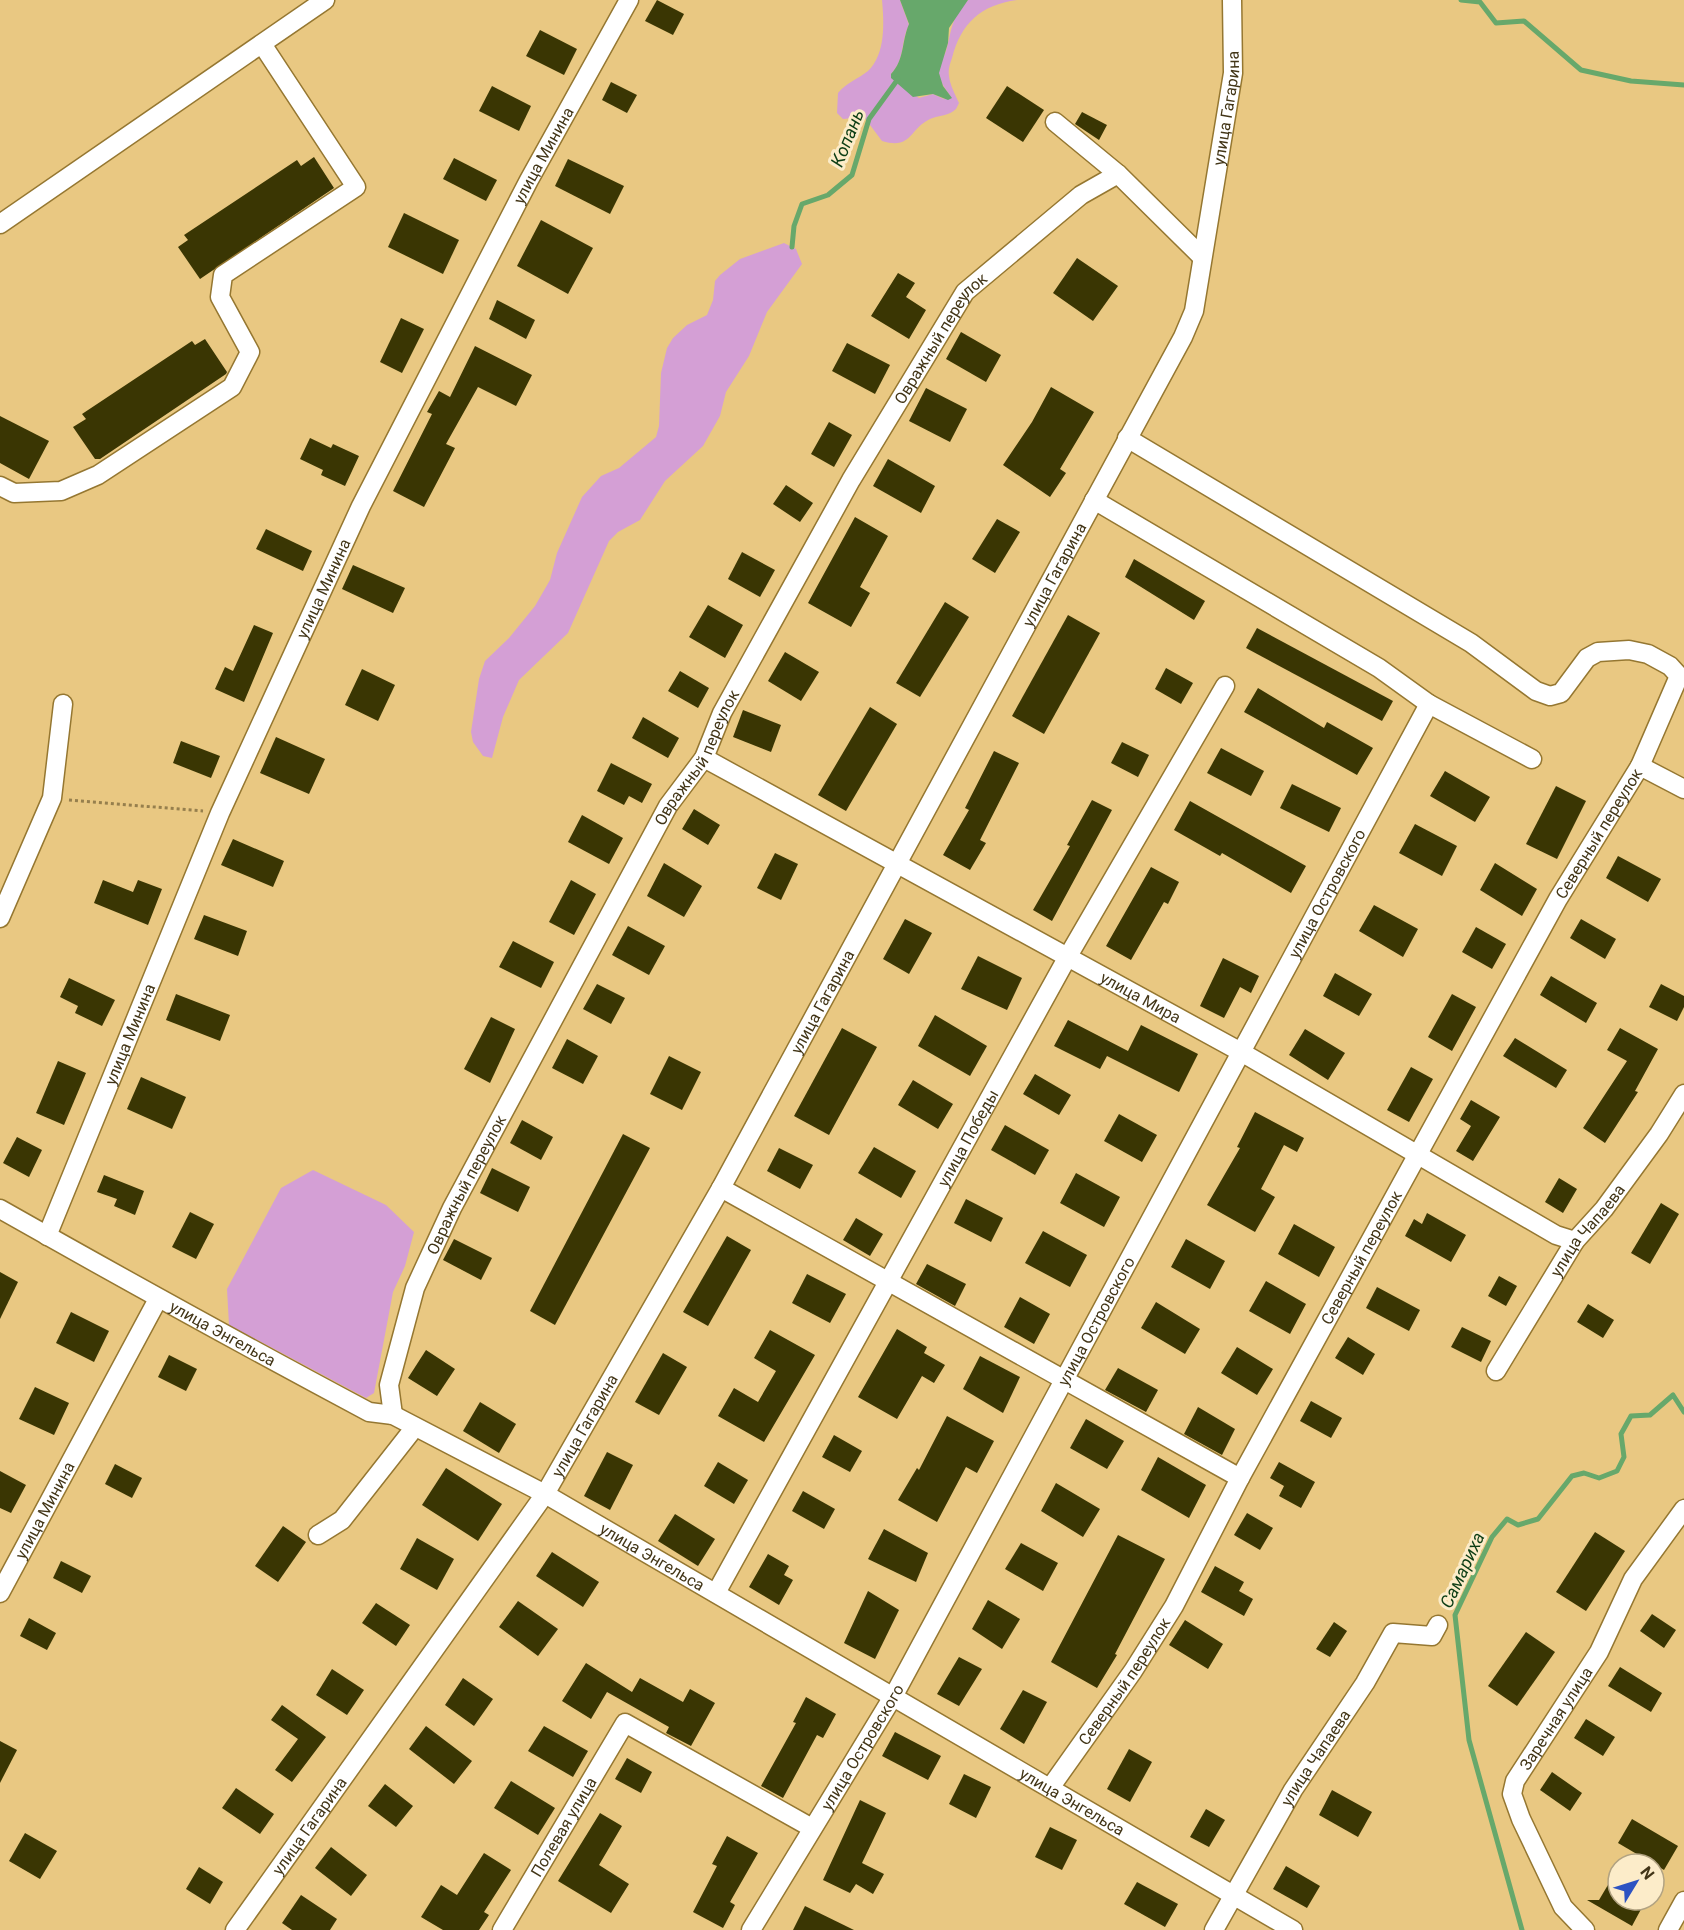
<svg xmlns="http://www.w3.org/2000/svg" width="1684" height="1930" viewBox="0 0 1684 1930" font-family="Roboto,sans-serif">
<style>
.green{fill:#d49fd5}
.water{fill:#67a86b}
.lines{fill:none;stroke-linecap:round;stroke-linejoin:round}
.stream{stroke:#67a86b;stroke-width:5}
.building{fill:#3a3603}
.minor-casing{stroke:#957731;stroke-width:21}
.path{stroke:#967f4d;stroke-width:3;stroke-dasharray:3 3;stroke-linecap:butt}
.minor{stroke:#fff;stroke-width:18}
.labels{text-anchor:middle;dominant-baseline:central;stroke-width:6;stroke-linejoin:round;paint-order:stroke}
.street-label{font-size:16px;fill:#423517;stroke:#fcecc9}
.water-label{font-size:18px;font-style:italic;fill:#0c3d14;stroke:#fcecc9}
</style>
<rect width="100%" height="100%" fill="#e9c882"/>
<g class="green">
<path d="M882,0H900L909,25C900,43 906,58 891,74L892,78L919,98L933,94L944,99L950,95C945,89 940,82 939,74C938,67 943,58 946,51C952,30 951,17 968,0H1017C981,5 961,23 952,58C950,64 948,69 949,76C950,85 955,94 959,103L956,109C949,116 939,115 930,119C909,129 912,150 882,141L864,117L843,119L837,113L838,93C846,83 858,79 868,71C886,54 884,22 882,0Z"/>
<polygon points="784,243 796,249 802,264 767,312 749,356 726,392 720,416 703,446 665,481 640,520 618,532 609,541 568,633 519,680 503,717 492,758 483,756 473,742 471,732 479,679 485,661 509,638 535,606 550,580 557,553 582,497 601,476 619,468 656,437 659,426 661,373 667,348 673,338 687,325 707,315 713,300 715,281 720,275 740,259"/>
<polygon points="313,1170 386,1205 414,1232 405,1266 393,1292 374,1393 366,1398 229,1325 227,1289 281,1188"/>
</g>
<path class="water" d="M900,0H968L949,28L948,43L939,73L943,86L952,98L948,100L933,94L913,97L891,78V74C905,59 901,43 909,24Z"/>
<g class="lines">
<g class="stream">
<polyline points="1461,0 1480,2 1496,23 1524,21 1581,70 1631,81 1684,85"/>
<polyline points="792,247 794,226 802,204 828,195 852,175 869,119 898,79"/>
<polyline points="1522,1930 1469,1740 1455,1615 1492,1537 1507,1519 1518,1525 1538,1519 1572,1476 1584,1473 1599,1478 1617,1471 1624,1457 1621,1434 1631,1416 1650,1415 1673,1395 1684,1412"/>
</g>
</g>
<g class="building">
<polygon points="657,0 684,14 673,35 645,21"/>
<polygon points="540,30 577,49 564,75 526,56"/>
<polygon points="611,82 637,95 627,113 602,100"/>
<polygon points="492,86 531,106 519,131 479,111"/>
<polygon points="1007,86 1044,110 1023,142 986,118"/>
<polygon points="1082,112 1107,125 1099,140 1075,124"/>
<polygon points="314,157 334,188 200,279 178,247 188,240 184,235 297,160 301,166"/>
<polygon points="454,158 497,180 486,201 443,179"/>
<polygon points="568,159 624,186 610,214 555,186"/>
<polygon points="404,213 459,240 443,274 388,247"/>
<polygon points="541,220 593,248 568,294 517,266"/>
<polygon points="1077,258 1118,286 1093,321 1053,293"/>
<polygon points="898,273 915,283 906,297 926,310 909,339 871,316"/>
<polygon points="497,300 535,320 526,339 489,319"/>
<polygon points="401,318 424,329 402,373 380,362"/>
<polygon points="961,332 1001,355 986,382 946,359"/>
<polygon points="205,339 227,372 226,374 100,459 95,459 73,427 86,419 82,414 192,341 195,345"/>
<polygon points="847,343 890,365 875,394 832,371"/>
<polygon points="475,346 532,375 516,406 478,387 446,444 455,448 424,507 393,491 432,414 427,412 439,391 450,397"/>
<polygon points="1051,387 1094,412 1060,469 1066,473 1050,497 1003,465 1032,422"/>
<polygon points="926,388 967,409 950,442 909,421"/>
<polygon points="0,416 49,441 29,479 0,463"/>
<polygon points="829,422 852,435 834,467 811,454"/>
<polygon points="310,438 331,448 333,444 359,456 345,486 321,475 323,470 300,459"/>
<polygon points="888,459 935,486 921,513 873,486"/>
<polygon points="786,485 813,503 800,522 773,504"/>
<polygon points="855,517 888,536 860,587 870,593 851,627 808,603"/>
<polygon points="997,519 1020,532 995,573 972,559"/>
<polygon points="266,529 312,551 303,571 256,549"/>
<polygon points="742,552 775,570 760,597 728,579"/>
<polygon points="1134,559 1205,601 1194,620 1125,577"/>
<polygon points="353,565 405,588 393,613 342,589"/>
<polygon points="945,602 969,617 920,697 896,683"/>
<polygon points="708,605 743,625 725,658 689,637"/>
<polygon points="1068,615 1100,633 1044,734 1012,716"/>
<polygon points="254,625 273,633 244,702 215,689 225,667 233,671"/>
<polygon points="1257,628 1393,701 1382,721 1246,648"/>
<polygon points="785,652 819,672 801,701 768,681"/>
<polygon points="1166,668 1193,683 1181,704 1155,689"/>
<polygon points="362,669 395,685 378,721 345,705"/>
<polygon points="680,671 709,688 698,708 668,691"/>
<polygon points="1258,688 1324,728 1327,722 1373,748 1357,775 1244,712"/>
<polygon points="870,707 897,724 846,811 818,795"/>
<polygon points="743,710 781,725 771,752 733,737"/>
<polygon points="643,717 679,738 668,758 632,738"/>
<polygon points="276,737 325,759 309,794 260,773"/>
<polygon points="181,741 220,756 211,778 173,763"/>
<polygon points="1122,742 1149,755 1138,777 1111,763"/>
<polygon points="1221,748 1264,771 1251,796 1207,773"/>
<polygon points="994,751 1019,763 980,840 986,843 970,870 943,855 969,810 965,808"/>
<polygon points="611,763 652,784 642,803 629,796 624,805 597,791"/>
<polygon points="1445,771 1490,797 1475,822 1430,796"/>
<polygon points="1292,784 1341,808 1329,832 1280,808"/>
<polygon points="1556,786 1586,801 1557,859 1526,844"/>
<polygon points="1092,800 1112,810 1052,921 1033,910 1070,846 1067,845"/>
<polygon points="1190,801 1306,866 1291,893 1222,853 1220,856 1174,830"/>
<polygon points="694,809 720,825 708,845 682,829"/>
<polygon points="582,815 623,838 609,864 568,842"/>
<polygon points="1415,824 1457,846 1442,876 1399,853"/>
<polygon points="233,839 284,861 273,887 221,865"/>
<polygon points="775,853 798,864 781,900 757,888"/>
<polygon points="1618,856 1661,879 1648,902 1606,878"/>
<polygon points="664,863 702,886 684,917 647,896"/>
<polygon points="1495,863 1537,889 1522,916 1480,890"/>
<polygon points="1151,867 1179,882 1168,904 1164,902 1131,960 1106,946"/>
<polygon points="103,880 133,892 138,880 162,889 148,925 94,903"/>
<polygon points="571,880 596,894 574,935 549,922"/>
<polygon points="1374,905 1418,929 1403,957 1359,931"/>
<polygon points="204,915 247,931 238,956 194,939"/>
<polygon points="905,919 932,933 909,974 883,959"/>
<polygon points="1581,919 1616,939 1605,959 1570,938"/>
<polygon points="628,926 665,946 649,975 612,955"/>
<polygon points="1476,927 1506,944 1492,969 1462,952"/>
<polygon points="513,941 554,962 541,988 499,967"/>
<polygon points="978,956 1022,978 1007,1010 961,989"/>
<polygon points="1223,958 1259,976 1251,993 1240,987 1224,1018 1200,1006"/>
<polygon points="1335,973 1372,994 1359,1016 1323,996"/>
<polygon points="1551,976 1597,1003 1586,1023 1540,995"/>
<polygon points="69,978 115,1000 102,1026 75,1013 78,1006 60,997"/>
<polygon points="597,984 625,998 611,1024 583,1009"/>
<polygon points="1661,984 1684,996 1684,1007 1677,1021 1649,1007"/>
<polygon points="176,994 230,1015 220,1041 166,1020"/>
<polygon points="1452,994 1476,1007 1452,1051 1428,1037"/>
<polygon points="935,1015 987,1046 970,1076 918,1046"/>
<polygon points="491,1017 515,1029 490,1083 464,1069"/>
<polygon points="1068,1020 1128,1051 1141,1025 1198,1054 1179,1092 1107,1056 1100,1069 1054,1046"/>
<polygon points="842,1028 877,1047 829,1135 794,1116"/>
<polygon points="1620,1028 1658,1049 1635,1091 1638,1092 1605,1143 1583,1128 1627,1061 1607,1050"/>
<polygon points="1305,1029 1345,1053 1328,1080 1289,1055"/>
<polygon points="1515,1038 1567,1070 1556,1088 1503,1056"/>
<polygon points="567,1039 598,1056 583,1084 552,1068"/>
<polygon points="669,1056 701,1072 682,1110 650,1094"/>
<polygon points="58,1061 86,1073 64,1125 36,1113"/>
<polygon points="1411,1067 1433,1079 1409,1122 1387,1110"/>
<polygon points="1035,1074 1071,1095 1059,1115 1023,1094"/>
<polygon points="141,1077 186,1097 172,1129 127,1109"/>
<polygon points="913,1080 953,1104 938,1129 898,1105"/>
<polygon points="1471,1100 1500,1117 1473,1161 1456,1151 1471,1126 1460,1119"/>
<polygon points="1255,1112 1304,1138 1297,1152 1284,1145 1261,1189 1275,1197 1255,1232 1207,1205 1240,1148 1237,1147"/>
<polygon points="1119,1114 1157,1135 1142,1162 1104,1141"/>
<polygon points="522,1120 553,1137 541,1160 510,1143"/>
<polygon points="1005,1125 1049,1150 1035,1175 991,1150"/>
<polygon points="623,1134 650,1148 555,1325 530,1311"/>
<polygon points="17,1137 42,1150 29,1177 3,1163"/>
<polygon points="874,1147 916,1171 901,1198 858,1173"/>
<polygon points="779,1148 813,1165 800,1189 767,1171"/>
<polygon points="492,1168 530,1187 518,1212 480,1193"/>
<polygon points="1076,1173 1120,1197 1104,1227 1060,1203"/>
<polygon points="104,1175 144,1191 135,1215 114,1206 117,1199 97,1192"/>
<polygon points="1559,1178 1577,1189 1563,1213 1545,1202"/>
<polygon points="966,1199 1003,1218 991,1242 954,1223"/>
<polygon points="1661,1203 1679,1214 1650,1264 1631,1253"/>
<polygon points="190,1212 214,1224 196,1259 172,1247"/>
<polygon points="1427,1213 1466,1235 1451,1262 1405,1236 1414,1219 1422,1224"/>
<polygon points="856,1218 883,1234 870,1256 843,1240"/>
<polygon points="1294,1224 1335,1247 1319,1277 1278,1254"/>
<polygon points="1043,1231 1087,1255 1070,1287 1025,1263"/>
<polygon points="727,1236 751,1250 708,1326 683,1312"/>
<polygon points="454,1239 492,1258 481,1280 443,1260"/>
<polygon points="1186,1239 1225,1261 1210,1289 1171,1267"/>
<polygon points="927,1264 966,1284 955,1306 916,1284"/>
<polygon points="0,1272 18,1282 0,1319"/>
<polygon points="807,1274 846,1294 830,1323 792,1303"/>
<polygon points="1499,1276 1517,1286 1506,1306 1488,1296"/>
<polygon points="1266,1281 1306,1304 1290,1334 1249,1311"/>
<polygon points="1377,1287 1420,1310 1409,1331 1366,1308"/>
<polygon points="1020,1297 1050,1314 1034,1344 1004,1327"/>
<polygon points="1156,1302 1200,1329 1185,1354 1141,1328"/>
<polygon points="1588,1304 1614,1320 1603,1338 1577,1322"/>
<polygon points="71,1312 109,1331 94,1362 56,1343"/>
<polygon points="1462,1327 1491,1341 1481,1362 1451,1347"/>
<polygon points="897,1329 927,1347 924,1353 945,1365 934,1383 922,1376 897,1419 858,1397"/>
<polygon points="770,1330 815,1355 764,1442 718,1416 734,1388 758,1402 776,1371 754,1358"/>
<polygon points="1348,1337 1375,1354 1363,1375 1335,1358"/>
<polygon points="1237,1347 1273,1369 1257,1395 1221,1373"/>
<polygon points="426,1350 455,1369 437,1396 408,1378"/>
<polygon points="663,1353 687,1367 659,1415 635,1402"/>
<polygon points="169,1355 197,1369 186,1391 158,1377"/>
<polygon points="980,1356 1020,1377 1003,1413 963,1389"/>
<polygon points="1118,1368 1158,1390 1146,1412 1105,1390"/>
<polygon points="35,1387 69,1403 54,1435 19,1419"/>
<polygon points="1311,1401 1342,1418 1331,1438 1300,1421"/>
<polygon points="480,1402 516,1424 499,1453 463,1431"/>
<polygon points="1198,1407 1235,1429 1222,1455 1184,1434"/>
<polygon points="947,1416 994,1441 977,1473 966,1467 937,1522 898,1500 917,1468 919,1470"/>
<polygon points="1086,1419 1124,1441 1107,1469 1070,1448"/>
<polygon points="834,1435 862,1451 850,1472 822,1457"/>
<polygon points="607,1452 633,1465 610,1510 584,1496"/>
<polygon points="1158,1457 1206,1485 1189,1518 1141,1490"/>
<polygon points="718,1462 748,1480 734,1504 704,1486"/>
<polygon points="1279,1462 1315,1482 1301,1508 1279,1496 1284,1486 1270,1478"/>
<polygon points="115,1464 142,1478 132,1498 105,1484"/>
<polygon points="446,1468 502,1504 478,1541 422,1505"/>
<polygon points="0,1471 26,1485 11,1513 0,1508"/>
<polygon points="1056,1483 1100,1509 1083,1537 1041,1511"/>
<polygon points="803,1491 835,1509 824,1529 792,1511"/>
<polygon points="1247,1513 1273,1528 1260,1550 1234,1535"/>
<polygon points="675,1514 715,1539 698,1566 658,1541"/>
<polygon points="283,1526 306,1542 278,1582 255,1566"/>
<polygon points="884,1529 928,1553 916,1582 868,1559"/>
<polygon points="1595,1532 1625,1551 1586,1611 1556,1592"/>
<polygon points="1118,1535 1165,1559 1115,1654 1117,1655 1097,1688 1051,1662"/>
<polygon points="417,1538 454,1559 437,1590 400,1569"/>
<polygon points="1021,1543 1058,1563 1043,1591 1005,1569"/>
<polygon points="552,1552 599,1582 583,1607 536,1576"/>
<polygon points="768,1554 789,1566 784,1575 793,1580 779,1605 749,1587"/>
<polygon points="61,1561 91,1576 82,1593 53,1578"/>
<polygon points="1215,1566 1244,1582 1239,1591 1253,1599 1244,1616 1201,1592"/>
<polygon points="868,1591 899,1610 875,1659 844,1643"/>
<polygon points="988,1600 1020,1619 1002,1649 972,1629"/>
<polygon points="518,1601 558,1629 538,1656 499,1627"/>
<polygon points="376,1603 410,1625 396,1646 362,1623"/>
<polygon points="1652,1614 1676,1630 1664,1648 1640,1631"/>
<polygon points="29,1618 56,1633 47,1650 20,1636"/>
<polygon points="1185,1620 1223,1644 1208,1669 1169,1645"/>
<polygon points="1334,1622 1347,1631 1330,1657 1316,1649"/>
<polygon points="1526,1632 1555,1652 1517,1706 1488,1686"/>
<polygon points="959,1657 982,1669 959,1706 937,1694"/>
<polygon points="586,1663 632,1692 640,1678 683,1702 690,1689 715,1703 691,1746 666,1733 669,1727 607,1692 591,1719 562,1701"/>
<polygon points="1620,1667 1662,1693 1651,1712 1608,1686"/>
<polygon points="332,1669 364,1690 347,1715 316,1695"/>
<polygon points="463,1678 493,1699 474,1726 445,1705"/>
<polygon points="1023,1690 1047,1702 1024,1744 1000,1729"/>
<polygon points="806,1697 836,1714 823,1738 817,1735 783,1798 761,1786 796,1723 793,1722"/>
<polygon points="282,1705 326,1737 292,1782 275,1770 298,1739 271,1720"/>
<polygon points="1586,1719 1615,1737 1603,1756 1574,1738"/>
<polygon points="426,1726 472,1761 454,1784 409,1749"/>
<polygon points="544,1726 588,1751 573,1777 528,1751"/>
<polygon points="895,1732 941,1756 928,1780 882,1756"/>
<polygon points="0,1741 17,1750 0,1783"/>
<polygon points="1129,1749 1152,1762 1130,1802 1107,1789"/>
<polygon points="627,1758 652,1772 641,1793 615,1779"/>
<polygon points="1552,1772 1582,1793 1570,1811 1540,1790"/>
<polygon points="964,1774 991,1787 976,1818 949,1804"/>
<polygon points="511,1781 555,1808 538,1835 494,1808"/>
<polygon points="385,1784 413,1806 396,1827 368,1806"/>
<polygon points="236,1788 274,1814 260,1834 222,1808"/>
<polygon points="1332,1790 1372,1812 1358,1837 1319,1815"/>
<polygon points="860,1800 886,1813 862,1863 884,1874 873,1894 856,1884 850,1893 823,1880"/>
<polygon points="1206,1809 1225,1820 1209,1847 1190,1837"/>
<polygon points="600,1813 622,1826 599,1865 629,1884 611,1913 558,1881"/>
<polygon points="1632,1819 1678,1846 1664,1870 1618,1843"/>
<polygon points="1050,1827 1077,1840 1062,1870 1035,1857"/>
<polygon points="25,1833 57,1851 40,1879 9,1861"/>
<polygon points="727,1836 758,1853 730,1902 735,1905 723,1928 693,1912 717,1866 712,1864"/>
<polygon points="331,1847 367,1875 351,1896 315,1868"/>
<polygon points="484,1853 511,1870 484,1912 489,1915 479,1930 443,1930 421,1917 441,1885 457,1895"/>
<polygon points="1286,1866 1320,1886 1307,1908 1273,1889"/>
<polygon points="199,1867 223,1882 210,1904 186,1889"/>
<polygon points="1618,1868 1618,1900 1646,1900 1632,1926 1587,1900 1599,1900"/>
<polygon points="1137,1882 1178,1904 1165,1927 1124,1904"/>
<polygon points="301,1895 337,1919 330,1930 292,1930 282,1923"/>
<polygon points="805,1906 854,1930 793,1930"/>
</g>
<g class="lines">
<defs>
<g id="minor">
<polyline points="1055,122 1118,174 1202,257"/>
<polyline points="0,224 325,0"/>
<polyline points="1127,438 1471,643 1536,691 1550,696 1561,693 1587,658 1598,652 1629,650 1648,654 1670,666 1679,676 1640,766"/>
<polyline points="0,486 14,493 61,491 98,475 232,387 250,352 220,297 223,275 356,187 262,44"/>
<polyline points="1094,500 1379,668 1429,704 1532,759"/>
<path id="s1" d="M704,758L1241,1052L1556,1235L1575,1241"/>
<polyline points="0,918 52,798 63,704"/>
<polyline points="721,1188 1240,1478"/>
<path id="s2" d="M0,1209C122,1278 245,1346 369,1412L393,1415L545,1494L1293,1930"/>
<path id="s3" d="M47,1236L220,813L361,506L529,180L629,0"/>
<path id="s4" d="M1496,1371L1575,1241L1604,1209L1659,1134L1684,1094"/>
<path id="s5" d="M393,1415L389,1385L415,1288L452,1208L668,806L704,758L722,713L851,480L965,292L1081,195L1118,174"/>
<polyline points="318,1535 342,1520 415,1427"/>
<path id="s6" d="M0,1593L158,1299"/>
<path id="s7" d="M716,1593L1067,958L1225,686"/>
<path id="s8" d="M1050,1788L1133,1671L1174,1606L1240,1478L1558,899L1640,766L1684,789"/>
<path id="s9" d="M235,1930L545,1494L721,1188L1183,337L1194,311L1233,73L1232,0"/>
<path id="s10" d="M502,1930L625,1723L812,1828"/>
<path id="s11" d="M751,1930L894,1695L1429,704"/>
<path id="s12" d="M1214,1930L1293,1790L1365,1683L1393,1633L1432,1636L1438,1625"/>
<path id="s13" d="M1585,1930L1563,1907L1521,1819L1512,1794L1515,1781L1599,1652L1633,1579L1684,1509"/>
<polyline points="1668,1930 1684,1901"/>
</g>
</defs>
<use href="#minor" class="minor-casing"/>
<polyline class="path" points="69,800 203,811"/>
<use href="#minor" class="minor"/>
</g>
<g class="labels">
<g class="street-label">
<text stroke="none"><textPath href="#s9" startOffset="2090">улица Гагарина</textPath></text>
<text stroke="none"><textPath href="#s3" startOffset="1190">улица Минина</textPath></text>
<text stroke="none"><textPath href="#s5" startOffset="1218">Овражный переулок</textPath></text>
<text stroke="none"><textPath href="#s9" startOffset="1586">улица Гагарина</textPath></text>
<text stroke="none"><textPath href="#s3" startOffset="704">улица Минина</textPath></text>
<text stroke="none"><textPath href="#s5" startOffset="732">Овражный переулок</textPath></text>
<text stroke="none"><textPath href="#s8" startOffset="1102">Северный переулок</textPath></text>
<text stroke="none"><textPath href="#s11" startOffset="1186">улица Островского</textPath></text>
<text stroke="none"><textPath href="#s1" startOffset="498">улица Мира</textPath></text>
<text stroke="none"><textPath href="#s9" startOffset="1100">улица Гагарина</textPath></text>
<text stroke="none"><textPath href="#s3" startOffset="218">улица Минина</textPath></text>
<text stroke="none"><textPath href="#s7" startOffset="520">улица Победы</textPath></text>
<text stroke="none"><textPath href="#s5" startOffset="246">Овражный переулок</textPath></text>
<text stroke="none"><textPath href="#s4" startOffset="168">улица Чапаева</textPath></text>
<text stroke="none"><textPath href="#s8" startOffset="616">Северный переулок</textPath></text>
<text stroke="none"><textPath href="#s11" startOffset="700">улица Островского</textPath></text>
<text stroke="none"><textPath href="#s2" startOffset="255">улица Энгельса</textPath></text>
<text stroke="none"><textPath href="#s9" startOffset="614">улица Гагарина</textPath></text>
<text stroke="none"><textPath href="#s6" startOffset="94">улица Минина</textPath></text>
<text stroke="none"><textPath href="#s2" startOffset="741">улица Энгельса</textPath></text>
<text stroke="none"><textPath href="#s8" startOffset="130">Северный переулок</textPath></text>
<text stroke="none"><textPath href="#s13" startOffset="244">Заречная улица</textPath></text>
<text stroke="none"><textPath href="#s11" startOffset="214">улица Островского</textPath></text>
<text stroke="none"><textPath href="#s12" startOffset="200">улица Чапаева</textPath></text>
<text stroke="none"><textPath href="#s2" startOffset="1227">улица Энгельса</textPath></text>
<text stroke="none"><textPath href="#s9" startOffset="128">улица Гагарина</textPath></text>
<text stroke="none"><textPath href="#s10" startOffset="120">Полевая улица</textPath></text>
</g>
<g class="water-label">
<text transform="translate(847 138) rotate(-68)">Копань</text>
<text transform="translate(1462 1570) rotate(-65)">Самариха</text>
</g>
</g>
<g transform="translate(1636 1882) rotate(52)"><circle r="28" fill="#fcecc9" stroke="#b2a382" stroke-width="1.5"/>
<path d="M0-4.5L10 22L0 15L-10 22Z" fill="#2d53c2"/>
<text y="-9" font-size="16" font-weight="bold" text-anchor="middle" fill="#423517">N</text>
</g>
</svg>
